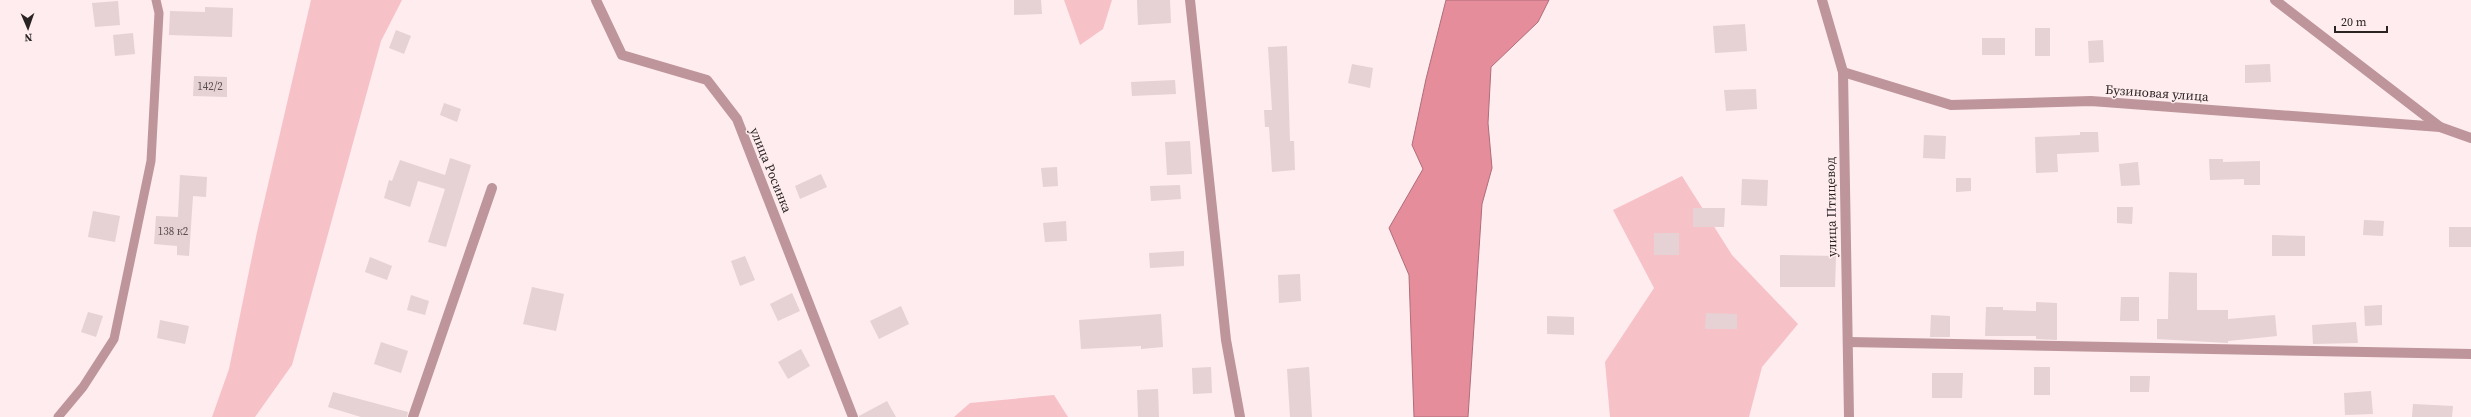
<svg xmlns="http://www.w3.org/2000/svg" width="2471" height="417" viewBox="0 0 2471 417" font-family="'Source Serif 4',serif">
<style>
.green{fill:#f7c1c8}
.water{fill:#e68d9c;stroke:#ae6d78}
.building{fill:#e6d1d4}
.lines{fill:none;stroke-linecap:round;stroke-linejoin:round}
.lane{stroke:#bd959a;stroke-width:9}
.street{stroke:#bd959a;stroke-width:10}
.labels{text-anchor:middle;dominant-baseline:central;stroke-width:3;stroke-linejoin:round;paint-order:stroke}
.number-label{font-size:11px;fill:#594e50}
.street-label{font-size:13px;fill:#2a2324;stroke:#feecee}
</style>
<rect width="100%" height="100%" fill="#feecee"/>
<g class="green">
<polygon points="311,0 402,0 381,41 292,365 255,417 212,417 229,369 257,232"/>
<polygon points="1064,0 1112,0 1103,29 1080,45"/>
<polygon points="1682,176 1732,255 1798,324 1762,367 1749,417 1610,417 1605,362 1654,288 1613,210"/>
<polygon points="1054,395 1068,417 954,417 970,403"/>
</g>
<polygon class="water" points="1446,0 1549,0 1538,22 1491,67 1488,123 1492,168 1482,204 1468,417 1414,417 1409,275 1389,228 1423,169 1412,145 1426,79"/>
<g class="building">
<polygon points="1014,0 1041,0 1042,14 1014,15"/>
<polygon points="1137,0 1170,0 1171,23 1138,25"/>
<polygon points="118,1 120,25 95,27 92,3"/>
<polygon points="205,7 233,8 232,37 169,35 170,11 205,12"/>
<polygon points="1745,24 1747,51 1715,53 1713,26"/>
<rect x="2035" y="28" width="15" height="28"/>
<polygon points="396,30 411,36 404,54 389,48"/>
<polygon points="133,33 135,54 115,56 113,35"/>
<rect x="1982" y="38" width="23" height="17"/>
<polygon points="2103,40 2104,62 2089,63 2088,41"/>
<polygon points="1287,46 1290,141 1294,141 1295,170 1272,172 1269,127 1265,127 1264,110 1272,110 1268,47"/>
<polygon points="1352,64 1373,68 1370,88 1348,83"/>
<polygon points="2270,64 2271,82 2245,83 2245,65"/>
<polygon points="194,76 227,77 227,97 193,96"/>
<polygon points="1175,80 1176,94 1132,96 1131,82"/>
<polygon points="1756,89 1757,109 1726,111 1724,90"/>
<polygon points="444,103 461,109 457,122 440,115"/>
<polygon points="2080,132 2098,132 2099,152 2057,154 2058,172 2036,173 2035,137 2080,135"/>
<polygon points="1924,135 1946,136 1945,159 1923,158"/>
<polygon points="1190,141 1192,174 1167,175 1165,142"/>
<polygon points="450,158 471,165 446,247 428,242 445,189 418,181 410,207 384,198 389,180 392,181 400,160 445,175"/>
<polygon points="2209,159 2223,159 2223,162 2260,161 2260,185 2244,185 2244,179 2210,180"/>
<polygon points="2138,162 2140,185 2121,186 2119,164"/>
<polygon points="1057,167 1058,186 1043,187 1041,168"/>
<polygon points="821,174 827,187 800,199 795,186"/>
<polygon points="180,175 207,177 206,197 193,196 189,256 177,255 177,246 154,244 156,216 178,217"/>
<polygon points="1956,178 1971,178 1971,191 1956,192"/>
<polygon points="1742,179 1768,180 1767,206 1741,205"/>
<polygon points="1180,185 1181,199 1151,201 1150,186"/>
<polygon points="2117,207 2133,207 2132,224 2117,223"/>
<polygon points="1693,208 1725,208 1724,227 1693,227"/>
<polygon points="93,211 120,216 115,242 88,237"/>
<polygon points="2364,220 2384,221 2383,236 2363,235"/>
<polygon points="1066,221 1067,241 1045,242 1043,223"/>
<rect x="2449" y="227" width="22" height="20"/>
<rect x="1654" y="233" width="25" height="22"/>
<polygon points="2272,235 2305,236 2305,256 2272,256"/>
<polygon points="1184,251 1184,266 1150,268 1149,253"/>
<polygon points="1780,255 1836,256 1835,287 1780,287"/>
<polygon points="745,256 755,280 740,286 731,261"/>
<polygon points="370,257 392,266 387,280 365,272"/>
<polygon points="2169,272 2197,273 2197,310 2228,310 2228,319 2275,315 2277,336 2228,341 2228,343 2157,339 2157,319 2168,319"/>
<polygon points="1300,274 1301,301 1279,303 1278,275"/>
<polygon points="532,287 564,294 556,331 523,324"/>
<polygon points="792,293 800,311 778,321 770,304"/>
<polygon points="411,295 429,301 425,315 407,310"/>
<polygon points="2121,297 2139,297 2139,321 2120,321"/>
<polygon points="2036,302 2057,303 2057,340 2036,339 2036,336 1985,336 1986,307 2003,307 2003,310 2036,311"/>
<polygon points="2382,305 2382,325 2365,326 2364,306"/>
<polygon points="901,306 909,324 879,339 870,321"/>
<polygon points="88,312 103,316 96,337 81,332"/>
<polygon points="1706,313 1737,314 1737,329 1705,329"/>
<polygon points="1161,314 1163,347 1141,349 1141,346 1081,349 1079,320"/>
<polygon points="1931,315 1950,316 1950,337 1930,337"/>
<polygon points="1547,316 1574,317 1574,335 1547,334"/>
<polygon points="160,320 189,326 185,344 157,338"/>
<polygon points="2356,322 2358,343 2313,344 2312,325"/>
<polygon points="381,342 408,351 401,373 374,364"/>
<polygon points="801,349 810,366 788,379 778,362"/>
<polygon points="1211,367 1212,393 1193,394 1192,368"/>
<polygon points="1309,367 1312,417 1290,417 1287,369"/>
<rect x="2034" y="367" width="16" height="28"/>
<polygon points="1932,373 1963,373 1962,398 1932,398"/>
<polygon points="2130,376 2150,376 2149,392 2130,392"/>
<polygon points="1158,389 1159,417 1138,417 1137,390"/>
<polygon points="2371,391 2373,414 2345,415 2344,393"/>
<polygon points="333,392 408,412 407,417 361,417 328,407"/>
<polygon points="887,401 896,417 859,417 859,416"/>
<polygon points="2413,404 2453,406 2452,417 2412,417"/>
</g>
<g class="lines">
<polyline class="lane" points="58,417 83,387 114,339 151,161 159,13 156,0"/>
<g class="street">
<polyline points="596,0 622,55 707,80 737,119 853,417"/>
<polyline points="1190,0 1226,340 1240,417"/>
<polyline points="1822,0 1843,72 1849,417"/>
<polyline points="2275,0 2440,127"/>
<polyline points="1843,72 1951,105 2091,101 2440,127 2471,138"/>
<polyline points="1848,342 2471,354"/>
<polyline points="413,417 492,188"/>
</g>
</g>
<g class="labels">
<g class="number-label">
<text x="210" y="86">142/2</text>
<text x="173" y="231">138 к2</text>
</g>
<g class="street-label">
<text transform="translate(2157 93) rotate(4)">Бузиновая улица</text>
<text transform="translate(771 170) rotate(68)">улица Росинка</text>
<text transform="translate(1831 207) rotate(-91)">улица Птицевод</text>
</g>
</g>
<g transform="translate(28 28) rotate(178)" stroke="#feecee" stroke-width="3" paint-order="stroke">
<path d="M0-3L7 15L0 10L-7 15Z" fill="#2a2324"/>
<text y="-6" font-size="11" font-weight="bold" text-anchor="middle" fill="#2a2324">N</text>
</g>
<path d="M2335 26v6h52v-6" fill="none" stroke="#2a2324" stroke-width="2"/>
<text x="2341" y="26" font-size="12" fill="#2a2324" stroke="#feecee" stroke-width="3" paint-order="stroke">20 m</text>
</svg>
